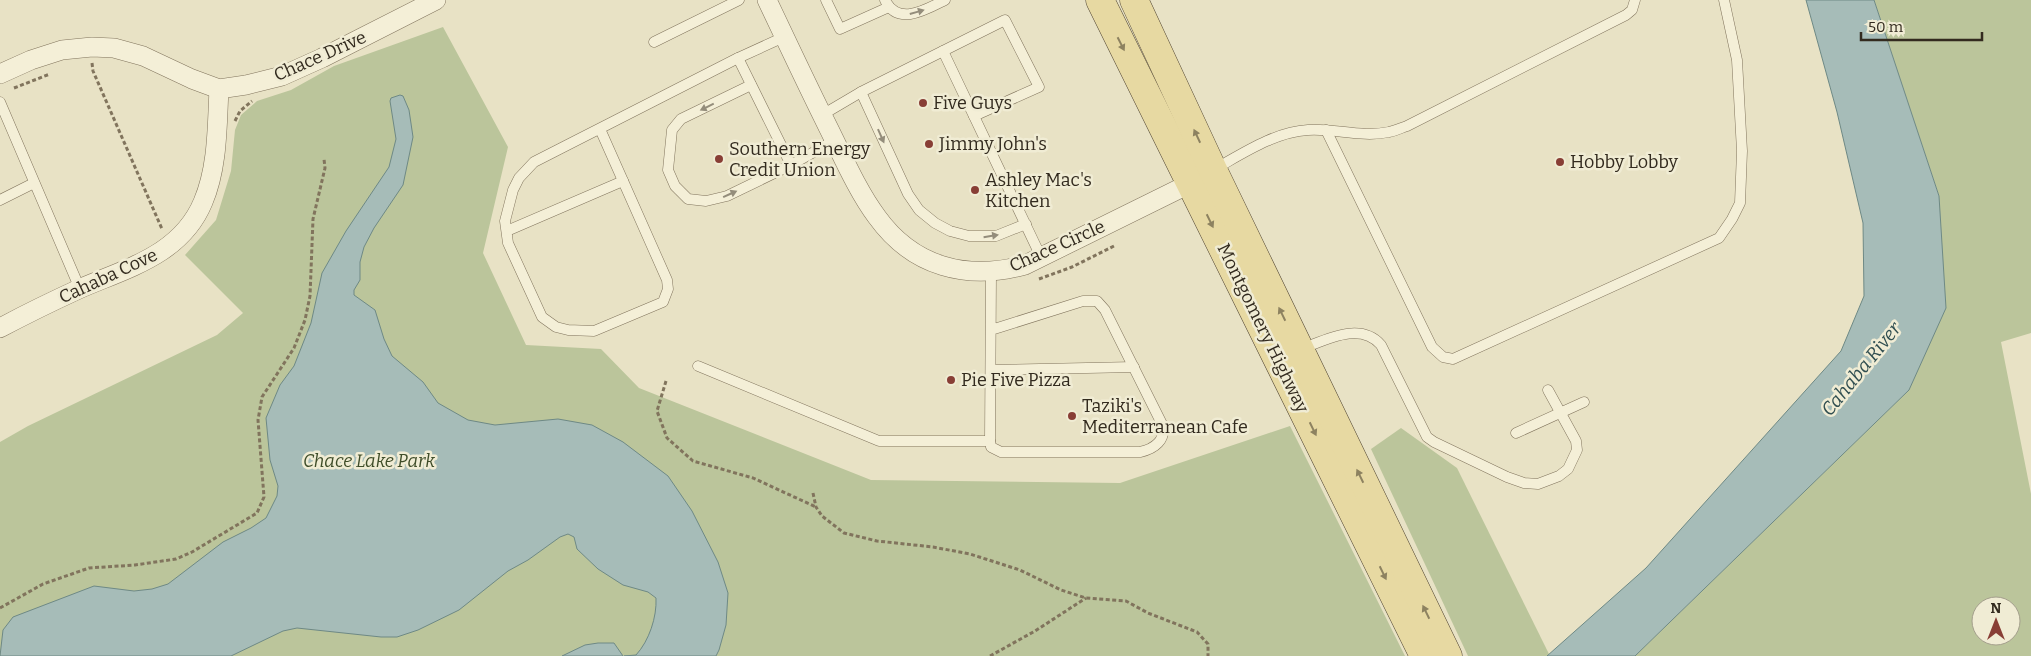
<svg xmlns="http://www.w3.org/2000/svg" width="2031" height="656" viewBox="0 0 2031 656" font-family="Bitter,serif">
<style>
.green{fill:#bbc59b;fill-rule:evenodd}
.water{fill:#a6bcb8;stroke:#6e8985}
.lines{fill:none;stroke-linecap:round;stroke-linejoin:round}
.service-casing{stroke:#81745d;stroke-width:11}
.minor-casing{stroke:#81745d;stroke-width:20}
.primary-casing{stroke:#4f4331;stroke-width:29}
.path{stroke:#81745d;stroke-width:3;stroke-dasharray:4 2.5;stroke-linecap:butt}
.service{stroke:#f4efd7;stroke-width:10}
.minor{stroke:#f4efd7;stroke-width:19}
.primary{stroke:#e7d9a2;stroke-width:28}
.oneway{fill:#948d7b}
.oneway2{fill:#8d8260}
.poi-dot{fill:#883e35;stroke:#f0ecd4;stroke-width:2}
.labels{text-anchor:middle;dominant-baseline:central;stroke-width:5;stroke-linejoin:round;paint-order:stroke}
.street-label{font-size:18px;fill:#332b1f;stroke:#f0ecd4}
.poi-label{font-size:18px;fill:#332b1f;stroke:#f0ecd4;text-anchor:start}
.park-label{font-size:18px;font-style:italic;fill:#3f4d29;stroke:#f0ecd4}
.water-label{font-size:19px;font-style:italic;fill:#314f51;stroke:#f0ecd4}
</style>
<rect width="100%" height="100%" fill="#e8e2c5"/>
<g class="green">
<path d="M1874,0H2031V333L2001,342L2031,494V656H1635L1909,390L1939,196ZM1981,606H2011V636H1981Z"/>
<polygon points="443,27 508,147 483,253 526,345 601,349 639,388 871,480 1120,483 1290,426 1405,656 0,656 0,442 28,426 217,335 243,313 185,255 216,220 231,171 235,130 241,115 257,101 291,90 334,66"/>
<polygon points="1401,428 1457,468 1549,654 1547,656 1468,656 1371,449"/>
</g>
<g class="water">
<polygon points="1806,0 1874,0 1939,196 1946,308 1909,390 1635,656 1547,656 1646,568 1841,351 1864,296 1863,223 1837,112"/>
<path d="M400,95L403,96L409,110L413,137L403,185L374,228L364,247L360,262V280L354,290V295L375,310L384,339L392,356L423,382L438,403L468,420L495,425L558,419L592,425L623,442L668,476L692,511L718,562L728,593L726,625L719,650L716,656H624L636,655C649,641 657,617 656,598L648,592L623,585L598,569L577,549L574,537L568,534L560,537L528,560L508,571L459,610L418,630L397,637H381L297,628L283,631L231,656H0L3,630L13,617L94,586L134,591L152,589L168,584L223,542L251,528L266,518L277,496L278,486L270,460L266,418L280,385L294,366L311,323L322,273L346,231L389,167L396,139L390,101L391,98Z"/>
<polygon points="598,643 614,643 623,656 562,656 585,645"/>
</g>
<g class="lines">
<defs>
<g id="service">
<polyline points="826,0 840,29 889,7"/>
<path d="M885,0C898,27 927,9 945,0"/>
<polyline points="784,37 738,58 791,165"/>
<polyline points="654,42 739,0"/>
<polyline points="943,51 1041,257"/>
<polyline points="751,85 681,119 672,130 668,170 675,186 688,199 706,201 727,196 791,165 835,140"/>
<polyline points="861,92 908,194 919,210 935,223 950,231 969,236 996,236 1026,224"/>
<polyline points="0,102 80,289"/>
<polyline points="822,115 861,92 1005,20 1039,87 974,116"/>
<polyline points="600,129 667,280 668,289 663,302 594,331 568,330 556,327 542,317 508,243 505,221 513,190 519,178 534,162 738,58"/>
<polyline points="1326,130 1432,347 1443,357 1453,359 1719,238 1732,219 1740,203 1742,151 1737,60 1724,0"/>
<path d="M1213,170C1242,154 1274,132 1308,130C1334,128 1362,138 1389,132C1395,131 1401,128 1407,126L1626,15L1632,10L1635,0"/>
<polyline points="0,200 34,183"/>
<polyline points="507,231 623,181"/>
<path d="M991,272L990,441L991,447L1001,452H1140C1154,449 1167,440 1162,424L1105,310L1097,301H1083L991,330"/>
<path d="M1301,349C1326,340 1360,321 1381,345L1427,437L1434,442L1507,477L1524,483L1538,484L1559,476L1568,469L1577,450L1576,441L1548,390"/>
<polyline points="698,366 879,441 990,441"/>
<polyline points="991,370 1134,367"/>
<polyline points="1516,433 1584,402"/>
</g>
<g id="minor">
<path d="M767,0C787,42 807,85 828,127C842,155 858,192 877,217C913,267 967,281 1025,265L1191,183"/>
<polyline points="0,74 31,60 62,50 92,47 114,48 143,56 192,79 219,89 246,85 282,76 322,58 436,0"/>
<path d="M0,328C26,314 53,301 79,289C127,268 181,255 203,202C218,167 217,126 219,89"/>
</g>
<g id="primary">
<polyline points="1100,0 1424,656"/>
<polyline points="1134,0 1213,170 1448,656"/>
</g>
</defs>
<use href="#service" class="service-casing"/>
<use href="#minor" class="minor-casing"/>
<use href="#primary" class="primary-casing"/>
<g class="path">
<polyline points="92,63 93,71 162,229"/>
<polyline points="14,88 50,74"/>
<polyline points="235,121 240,111 252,101"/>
<polyline points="1039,279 1072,267 1114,246"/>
<polyline points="666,381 657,411 667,438 693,461 753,478 816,507"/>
<polyline points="813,493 816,507 822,516 844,533 877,541 933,547 970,554 1020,570 1061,590 1086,598 1126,601 1148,613 1197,632 1208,644 1208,656"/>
<polyline points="0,608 43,584 89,568 135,565 176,559 192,552 257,513 264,497 258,420 262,397 294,348 305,320 310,296 313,219 325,168 324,159"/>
<polyline points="990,656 1035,631 1086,598"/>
</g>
<use href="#service" class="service"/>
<use href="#minor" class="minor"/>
<use href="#primary" class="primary"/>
</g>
<defs><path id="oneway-solid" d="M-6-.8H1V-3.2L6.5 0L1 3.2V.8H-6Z" transform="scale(1.25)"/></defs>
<g class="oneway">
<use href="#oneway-solid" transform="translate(917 12) rotate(-16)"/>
<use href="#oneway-solid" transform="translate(707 107) rotate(154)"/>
<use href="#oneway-solid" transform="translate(881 136) rotate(66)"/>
<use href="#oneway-solid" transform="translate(730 194) rotate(-24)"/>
<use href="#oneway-solid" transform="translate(991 236) rotate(-9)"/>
</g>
<g class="oneway2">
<use href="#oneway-solid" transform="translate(1121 44) rotate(63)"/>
<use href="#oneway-solid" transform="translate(1197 136) rotate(-115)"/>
<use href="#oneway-solid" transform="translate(1210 221) rotate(64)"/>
<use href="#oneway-solid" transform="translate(1282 314) rotate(-116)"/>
<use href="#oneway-solid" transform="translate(1313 429) rotate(64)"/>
<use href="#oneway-solid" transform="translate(1360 476) rotate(-116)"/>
<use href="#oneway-solid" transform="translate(1383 573) rotate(64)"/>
<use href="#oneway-solid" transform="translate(1426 612) rotate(-116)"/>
</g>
<g class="poi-dot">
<circle cx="923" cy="103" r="5"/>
<circle cx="929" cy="144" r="5"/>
<circle cx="719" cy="159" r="5"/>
<circle cx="1560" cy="162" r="5"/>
<circle cx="975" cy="190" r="5"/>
<circle cx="951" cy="380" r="5"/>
<circle cx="1072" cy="416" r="5"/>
</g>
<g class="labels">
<g class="street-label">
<text transform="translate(320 56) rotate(-24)">Chace Drive</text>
<text transform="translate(1057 246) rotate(-24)">Chace Circle</text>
<text transform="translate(108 276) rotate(-25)">Cahaba Cove</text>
<text transform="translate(1263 328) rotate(64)">Montgomery Highway</text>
</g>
<g class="poi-label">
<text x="933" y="103">Five Guys</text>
<text x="939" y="144">Jimmy John's</text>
<text x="729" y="149">Southern Energy<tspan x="729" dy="21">Credit Union</tspan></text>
<text x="1570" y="162">Hobby Lobby</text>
<text x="985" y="180">Ashley Mac's<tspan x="985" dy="21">Kitchen</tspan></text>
<text x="961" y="380">Pie Five Pizza</text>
<text x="1082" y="406">Taziki's<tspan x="1082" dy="21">Mediterranean Cafe</tspan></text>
</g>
<g class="park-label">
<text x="369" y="461">Chace Lake Park</text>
</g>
<g class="water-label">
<text transform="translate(1861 369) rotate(-51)">Cahaba River</text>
</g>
</g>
<g transform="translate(1996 621)"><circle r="24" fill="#f0ecd4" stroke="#a49f8c"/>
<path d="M0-4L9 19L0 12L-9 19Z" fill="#883e35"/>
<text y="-8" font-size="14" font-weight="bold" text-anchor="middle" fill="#332b1f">N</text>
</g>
<path d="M1861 32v8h121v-8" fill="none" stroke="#332b1f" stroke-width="2.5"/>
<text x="1868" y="32" font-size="15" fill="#332b1f" stroke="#f0ecd4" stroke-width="4" paint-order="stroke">50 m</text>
</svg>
